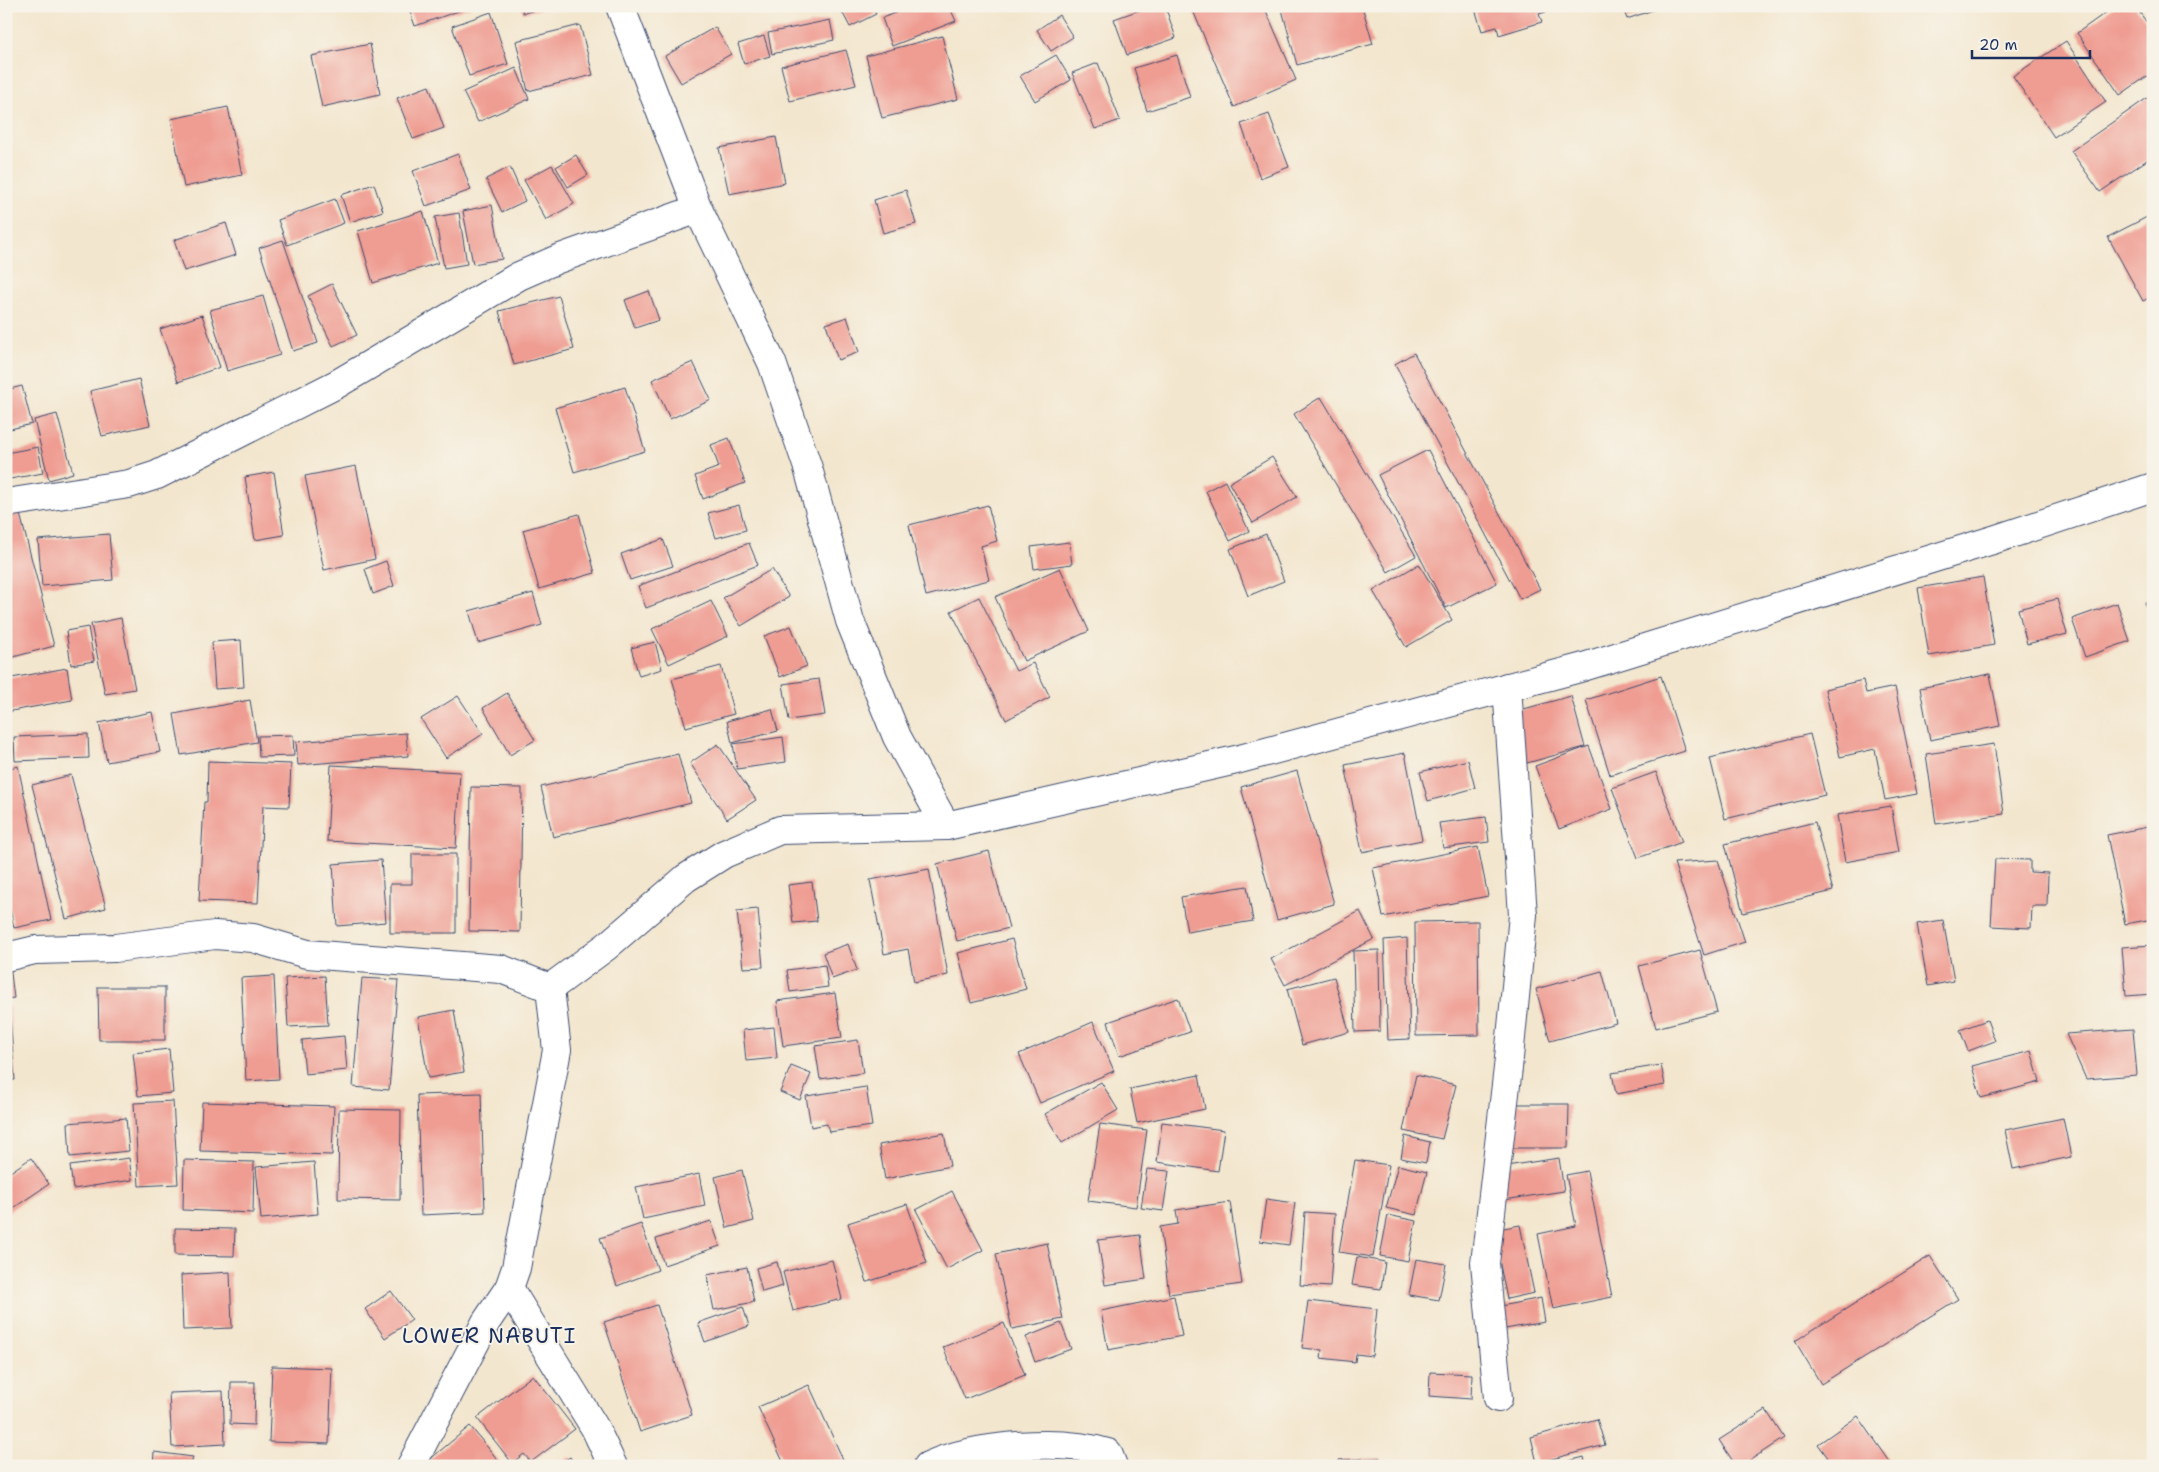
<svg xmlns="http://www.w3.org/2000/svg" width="2159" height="1472" viewBox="0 0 2159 1472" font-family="'Shantell Sans',sans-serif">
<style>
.building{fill:#ef9c92}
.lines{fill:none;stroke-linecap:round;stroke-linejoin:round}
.minor-casing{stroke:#3b4a6f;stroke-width:30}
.minor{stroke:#fff;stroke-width:28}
.labels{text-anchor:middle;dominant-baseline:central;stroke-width:4;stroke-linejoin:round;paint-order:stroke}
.quarter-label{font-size:21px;letter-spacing:1px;fill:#1b2f5e;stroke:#f7f3e8}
</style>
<rect width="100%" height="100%" fill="#f7f3e8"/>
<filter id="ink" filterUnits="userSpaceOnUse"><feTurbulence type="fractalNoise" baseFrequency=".02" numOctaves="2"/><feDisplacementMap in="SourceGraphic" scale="10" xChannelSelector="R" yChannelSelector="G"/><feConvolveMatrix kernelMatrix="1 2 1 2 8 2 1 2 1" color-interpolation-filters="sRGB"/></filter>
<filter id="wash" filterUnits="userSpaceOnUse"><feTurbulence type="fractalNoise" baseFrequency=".0096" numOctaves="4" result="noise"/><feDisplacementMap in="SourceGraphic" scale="20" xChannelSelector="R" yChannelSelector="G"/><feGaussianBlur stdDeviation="1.12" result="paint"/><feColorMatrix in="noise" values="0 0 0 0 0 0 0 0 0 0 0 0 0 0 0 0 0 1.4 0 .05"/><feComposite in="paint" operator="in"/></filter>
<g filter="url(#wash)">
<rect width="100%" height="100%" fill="#f3e6ce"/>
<g id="blocks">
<g class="building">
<polygon points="408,6 470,6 470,7 415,26"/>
<polygon points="521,6 550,6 550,7 523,13"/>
<polygon points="839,6 872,6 876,14 850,27"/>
<polygon points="913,6 949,6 956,21 892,46 882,18"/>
<polygon points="1151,6 1165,6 1176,38 1127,55 1114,19"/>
<polygon points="1191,6 1264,6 1296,80 1234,107"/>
<polygon points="1281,6 1362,6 1373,44 1297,65"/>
<polygon points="1474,6 1550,6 1552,10 1539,14 1542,22 1499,35 1497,27 1482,31"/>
<polygon points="1622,6 1655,6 1656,9 1627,19"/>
<polygon points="2115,6 2135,6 2153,31 2153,72 2120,95 2077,33"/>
<polygon points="491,12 508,64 469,76 452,26"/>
<polygon points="1059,15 1073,37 1051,51 1037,30"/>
<polygon points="830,20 834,40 772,54 768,33"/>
<polygon points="580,25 593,75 528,91 516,41"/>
<polygon points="715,27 731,54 681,83 665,56"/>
<polygon points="764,36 770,56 744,64 738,44"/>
<polygon points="942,36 958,99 882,118 866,56"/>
<polygon points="2066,41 2106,102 2054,137 2013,76"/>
<polygon points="370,44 380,94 322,107 311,56"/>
<polygon points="846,50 856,85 790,101 781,66"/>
<polygon points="1056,55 1071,80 1035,101 1020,76"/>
<polygon points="1177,55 1190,97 1147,111 1134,68"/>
<polygon points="1098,63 1120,120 1095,129 1072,73"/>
<polygon points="516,68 529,99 478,122 463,92"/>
<polygon points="429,86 444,128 413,139 397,98"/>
<polygon points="2153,94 2153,156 2100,192 2071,151"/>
<polygon points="228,107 242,175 184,187 171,119"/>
<polygon points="1269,114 1289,167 1260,178 1241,124"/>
<polygon points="776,137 785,183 729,194 719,148"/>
<polygon points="458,154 471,190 426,206 413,171"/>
<polygon points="576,155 588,175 568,187 556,167"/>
<polygon points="552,165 574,204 546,220 524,180"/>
<polygon points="510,167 525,201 502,212 486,179"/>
<polygon points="374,184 383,211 350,222 341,195"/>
<polygon points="906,190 916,224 883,233 874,200"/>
<polygon points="335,199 344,223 287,245 278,220"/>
<polygon points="492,205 502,259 473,264 463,211"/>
<polygon points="423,211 438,263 373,283 358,231"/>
<polygon points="459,213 467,264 444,268 435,217"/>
<polygon points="2147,217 2153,227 2153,296 2143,301 2108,237"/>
<polygon points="226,223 236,255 184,271 174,240"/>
<polygon points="283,240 318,343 293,351 259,248"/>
<polygon points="332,284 357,335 333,346 308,296"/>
<polygon points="649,291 659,320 635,328 625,300"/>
<polygon points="263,296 280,355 227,371 210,310"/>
<polygon points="559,296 574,349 514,365 499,311"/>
<polygon points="202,315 220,367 178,382 160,329"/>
<polygon points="847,317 859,352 838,360 826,324"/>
<polygon points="1414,353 1540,589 1520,599 1395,364"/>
<polygon points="693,362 711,400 670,419 652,380"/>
<polygon points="139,379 150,425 102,436 90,391"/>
<polygon points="22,386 32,424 6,430 6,390"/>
<polygon points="625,387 645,451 574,472 555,408"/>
<polygon points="1321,397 1416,556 1388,572 1294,414"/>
<polygon points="57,414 73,473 49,480 34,420"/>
<polygon points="729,438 745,483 703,499 695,476 719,467 711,445"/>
<polygon points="38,447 43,473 10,479 6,453"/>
<polygon points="1428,450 1497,583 1446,608 1378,475"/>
<polygon points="1272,457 1297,497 1253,523 1229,483"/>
<polygon points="356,466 375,559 324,570 305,476"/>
<polygon points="274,472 284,535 255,540 245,477"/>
<polygon points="1225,481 1249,531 1230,541 1206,491"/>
<polygon points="739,505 746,530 716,538 708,513"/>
<polygon points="988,505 997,541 981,546 989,580 926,596 909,525"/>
<polygon points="19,510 54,646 6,659 6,513"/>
<polygon points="579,514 595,573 539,589 523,530"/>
<polygon points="109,534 113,580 42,586 38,540"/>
<polygon points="1266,534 1284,581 1248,596 1230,549"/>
<polygon points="663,539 673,566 630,580 621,554"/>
<polygon points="1069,542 1072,564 1034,569 1031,547"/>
<polygon points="749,543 758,565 646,608 638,586"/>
<polygon points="386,561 394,586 373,594 365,569"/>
<polygon points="1419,564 1452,620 1406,647 1373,591"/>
<polygon points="1060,568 1089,631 1024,661 995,597"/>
<polygon points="772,569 789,597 741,626 723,598"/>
<polygon points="1983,577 1994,645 1929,656 1918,588"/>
<polygon points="533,593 542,625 478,643 469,611"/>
<polygon points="979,597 1016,671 1033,663 1050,697 1006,720 951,611"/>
<polygon points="2057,599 2067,634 2027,644 2018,609"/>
<polygon points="711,601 728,636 669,664 652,629"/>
<polygon points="2153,601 2153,634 2152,634 2145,602"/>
<polygon points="2117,603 2130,641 2085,657 2072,619"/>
<polygon points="121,618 135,689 105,694 91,624"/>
<polygon points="791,626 807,666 780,677 764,636"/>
<polygon points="88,627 94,661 71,665 66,631"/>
<polygon points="241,640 244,687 215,689 212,642"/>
<polygon points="655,642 662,669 639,676 631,648"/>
<polygon points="721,666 734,714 686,727 672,679"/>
<polygon points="67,668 72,700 6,712 6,679"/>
<polygon points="1990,674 2000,726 1930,740 1920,688"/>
<polygon points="1661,676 1685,751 1610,775 1586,700"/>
<polygon points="819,679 825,715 789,720 783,684"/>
<polygon points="1863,680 1866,693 1895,687 1917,794 1885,800 1875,749 1840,757 1825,689"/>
<polygon points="507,693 535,740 510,755 483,708"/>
<polygon points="458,696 483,734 446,758 421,719"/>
<polygon points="1571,696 1585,747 1527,763 1513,712"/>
<polygon points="250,700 257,742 181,755 174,714"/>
<polygon points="772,709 778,731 732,743 727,721"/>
<polygon points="152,712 160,752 107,762 99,723"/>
<polygon points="6,724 12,757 6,758"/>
<polygon points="406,733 408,756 298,765 296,742"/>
<polygon points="88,734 89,758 15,761 14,737"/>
<polygon points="1810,734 1825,795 1725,819 1710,758"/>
<polygon points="293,735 294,756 259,757 258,736"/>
<polygon points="783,737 786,762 737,769 733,744"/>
<polygon points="718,744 756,800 727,819 690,763"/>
<polygon points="1994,744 2004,814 1936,824 1926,754"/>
<polygon points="1589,746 1612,809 1559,829 1535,766"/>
<polygon points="1405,753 1422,840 1362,852 1345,765"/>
<polygon points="678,754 691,803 553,837 541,787"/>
<polygon points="1468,760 1475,788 1428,801 1420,772"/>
<polygon points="208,761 291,764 289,807 263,806 258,903 199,901 204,802 207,802"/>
<polygon points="331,765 460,772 456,848 327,841"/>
<polygon points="18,766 51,920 14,928 6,890 6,769"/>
<polygon points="1297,771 1334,904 1277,920 1241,787"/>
<polygon points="1656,772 1682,842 1638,858 1612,788"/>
<polygon points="71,775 106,908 66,919 32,785"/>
<polygon points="471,787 522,788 520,932 469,931"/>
<polygon points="1891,806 1899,852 1845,862 1837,815"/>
<polygon points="1486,817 1489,842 1443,848 1439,823"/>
<polygon points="1815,822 1833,891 1743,913 1725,844"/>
<polygon points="2153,826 2153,919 2125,924 2107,835"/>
<polygon points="1478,847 1488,896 1383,917 1373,868"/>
<polygon points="989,851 1009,928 957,941 937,864"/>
<polygon points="412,854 456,854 456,933 390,933 390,884 412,884"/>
<polygon points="1995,859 2030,860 2030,872 2048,873 2047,906 2032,906 2031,928 1991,926"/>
<polygon points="381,860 386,922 337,926 333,864"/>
<polygon points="1718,860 1745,942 1704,955 1674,863"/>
<polygon points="929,869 948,975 914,982 908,949 884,954 870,880"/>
<polygon points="812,882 817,921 793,923 788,885"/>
<polygon points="1247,886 1253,921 1187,932 1181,897"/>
<polygon points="758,909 763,967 743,968 737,911"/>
<polygon points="1360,911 1374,939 1285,985 1271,959"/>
<polygon points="1943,920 1954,981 1928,986 1917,924"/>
<polygon points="1478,921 1479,1035 1416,1036 1415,922"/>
<polygon points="1407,938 1410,1039 1388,1040 1384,940"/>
<polygon points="1012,939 1026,989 971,1003 958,953"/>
<polygon points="848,944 857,970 832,979 823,953"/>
<polygon points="2153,945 2153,994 2126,996 2122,947"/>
<polygon points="1379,950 1380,1031 1355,1032 1353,951"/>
<polygon points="1700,950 1717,1012 1656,1028 1639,966"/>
<polygon points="10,965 14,998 6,999 6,966"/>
<polygon points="825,965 828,987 790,992 787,970"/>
<polygon points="1602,971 1616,1023 1550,1041 1536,989"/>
<polygon points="274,976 279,1079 246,1081 241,978"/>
<polygon points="325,976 328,1025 288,1027 285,978"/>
<polygon points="1334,977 1349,1032 1302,1045 1287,989"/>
<polygon points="362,978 398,980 389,1090 353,1087"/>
<polygon points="98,987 165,987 165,1040 99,1040"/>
<polygon points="835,993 842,1038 783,1046 777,1001"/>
<polygon points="1178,998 1190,1032 1119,1056 1108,1022"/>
<polygon points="6,1005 9,1005 15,1080 6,1080"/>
<polygon points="454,1010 464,1072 428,1078 418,1017"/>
<polygon points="1987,1020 1995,1041 1968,1051 1960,1030"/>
<polygon points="1093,1022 1114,1071 1040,1103 1019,1054"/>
<polygon points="774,1027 777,1058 746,1061 743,1030"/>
<polygon points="2133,1029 2137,1075 2086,1079 2066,1034"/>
<polygon points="344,1036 347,1070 305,1074 302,1040"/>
<polygon points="858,1040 863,1073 820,1079 815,1046"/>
<polygon points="169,1049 173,1093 138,1096 133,1053"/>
<polygon points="2031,1051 2040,1082 1981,1098 1972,1066"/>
<polygon points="1661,1065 1665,1085 1616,1094 1612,1073"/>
<polygon points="791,1066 811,1074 800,1100 780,1092"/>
<polygon points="1199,1075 1205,1109 1137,1123 1130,1089"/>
<polygon points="1416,1075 1456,1085 1442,1139 1403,1131"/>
<polygon points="1101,1082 1118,1110 1062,1143 1045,1114"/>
<polygon points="866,1087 872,1126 829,1132 827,1124 811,1127 806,1096"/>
<polygon points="481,1093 485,1212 421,1215 417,1095"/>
<polygon points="173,1101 178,1184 139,1186 134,1103"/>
<polygon points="202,1102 334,1106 332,1155 200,1151"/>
<polygon points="1510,1104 1569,1104 1568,1148 1509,1148"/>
<polygon points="339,1109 401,1110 400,1200 338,1199"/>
<polygon points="126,1118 129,1151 70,1157 68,1123"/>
<polygon points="2063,1118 2071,1157 2013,1169 2005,1130"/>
<polygon points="1162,1122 1224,1130 1218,1171 1157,1162"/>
<polygon points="1100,1124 1147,1130 1136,1207 1088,1201"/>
<polygon points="944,1133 950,1166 885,1179 879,1145"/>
<polygon points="1405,1136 1430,1142 1426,1163 1401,1158"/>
<polygon points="31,1158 49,1184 6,1213 6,1175"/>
<polygon points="129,1158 132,1180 73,1189 70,1166"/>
<polygon points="1559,1158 1564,1191 1497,1201 1493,1168"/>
<polygon points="184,1160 254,1162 253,1213 183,1210"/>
<polygon points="1355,1160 1389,1165 1373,1257 1339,1252"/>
<polygon points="314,1162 318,1214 261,1219 256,1167"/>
<polygon points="1398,1165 1427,1172 1416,1215 1386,1208"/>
<polygon points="1147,1169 1169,1171 1163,1211 1141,1208"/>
<polygon points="742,1170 754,1221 727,1228 715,1177"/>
<polygon points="1587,1171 1612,1297 1553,1309 1538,1234 1576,1226 1566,1175"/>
<polygon points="699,1174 705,1206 643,1219 636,1187"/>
<polygon points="952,1191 983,1250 947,1269 916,1210"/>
<polygon points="1266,1199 1295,1203 1289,1245 1260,1241"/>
<polygon points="1230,1202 1242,1284 1169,1294 1160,1227 1178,1224 1176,1210"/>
<polygon points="907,1204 927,1263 867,1282 848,1223"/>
<polygon points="1305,1212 1335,1214 1330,1287 1300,1285"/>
<polygon points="1388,1215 1416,1221 1408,1261 1380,1256"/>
<polygon points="711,1221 720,1246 664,1265 656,1239"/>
<polygon points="641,1224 658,1270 617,1286 600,1238"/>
<polygon points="1520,1225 1534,1293 1507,1299 1493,1230"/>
<polygon points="175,1228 235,1229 234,1256 175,1255"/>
<polygon points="1140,1235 1146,1279 1105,1285 1098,1240"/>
<polygon points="1047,1243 1063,1319 1012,1329 996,1254"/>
<polygon points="1930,1256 1958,1299 1821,1384 1795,1341"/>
<polygon points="1357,1257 1385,1262 1381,1289 1352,1285"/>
<polygon points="1416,1259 1446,1264 1439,1300 1409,1295"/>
<polygon points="832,1260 842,1299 793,1311 783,1272"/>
<polygon points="777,1262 783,1286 762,1292 756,1268"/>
<polygon points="747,1267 754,1302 714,1310 707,1275"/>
<polygon points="230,1272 232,1328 183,1330 181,1275"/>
<polygon points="391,1291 412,1320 385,1338 365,1309"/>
<polygon points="1174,1296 1182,1336 1108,1350 1101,1311"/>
<polygon points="1541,1298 1545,1322 1505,1329 1501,1306"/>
<polygon points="1308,1301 1377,1309 1372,1356 1356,1354 1355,1362 1321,1358 1322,1350 1302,1348"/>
<polygon points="657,1305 692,1415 640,1432 604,1322"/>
<polygon points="743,1307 749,1326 705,1342 698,1323"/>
<polygon points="1004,1323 1025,1375 965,1399 943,1347"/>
<polygon points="1061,1323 1071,1349 1035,1362 1026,1337"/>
<polygon points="272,1366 332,1368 329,1444 269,1442"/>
<polygon points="1430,1372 1472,1374 1471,1399 1429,1396"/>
<polygon points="533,1375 575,1429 531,1462 524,1454 512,1463 477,1418"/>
<polygon points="231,1382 255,1382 254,1425 230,1424"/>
<polygon points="809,1385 846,1466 785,1466 758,1407"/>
<polygon points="223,1391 225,1444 172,1447 169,1393"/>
<polygon points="1766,1410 1784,1438 1741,1466 1736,1466 1719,1440"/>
<polygon points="1858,1416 1893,1466 1834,1466 1818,1444"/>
<polygon points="1597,1419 1605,1445 1537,1463 1531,1437"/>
<polygon points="470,1426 503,1466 423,1466 423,1465"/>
<polygon points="154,1452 193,1457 191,1466 153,1466"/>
<polygon points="570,1457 575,1466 556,1466"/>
<polygon points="1584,1457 1586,1466 1553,1466 1553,1465"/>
<polygon points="1380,1458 1381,1466 1340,1466 1339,1460"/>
</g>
</g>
</g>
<g filter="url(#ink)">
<use href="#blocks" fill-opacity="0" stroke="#3b4a6f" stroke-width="1"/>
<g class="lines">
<defs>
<g id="minor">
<polyline points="620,6 698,209 772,363 808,468 850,621 897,737 946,826"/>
<polyline points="6,503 129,484 157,475 337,384 519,276 558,259 698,209"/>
<polyline points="6,957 35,950 115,948 215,935 253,938 307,954 501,969 550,988"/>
<polyline points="509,1288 595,1428 613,1466"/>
<polyline points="1498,1398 1485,1263 1508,1068 1523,915 1507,687"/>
<polyline points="411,1466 486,1322 509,1288 516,1268 557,1050 550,988 607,946 686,878 724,854 780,830 946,826 1236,760 1580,668 1996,539 2153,487"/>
<path d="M928,1466C974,1445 1060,1438 1108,1453L1113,1466"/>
</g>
</defs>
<use href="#minor" class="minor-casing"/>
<use href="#minor" class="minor"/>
</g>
</g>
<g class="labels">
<g class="quarter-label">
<text x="489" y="1336">LOWER NABUTI</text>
</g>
</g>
<rect width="2159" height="1472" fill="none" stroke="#f7f3e8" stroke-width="25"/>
<path d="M1972 50v8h118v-8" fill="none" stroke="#1b2f5e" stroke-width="2.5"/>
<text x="1979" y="50" font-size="15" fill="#1b2f5e" stroke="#f7f3e8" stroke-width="4" paint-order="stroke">20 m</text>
</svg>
